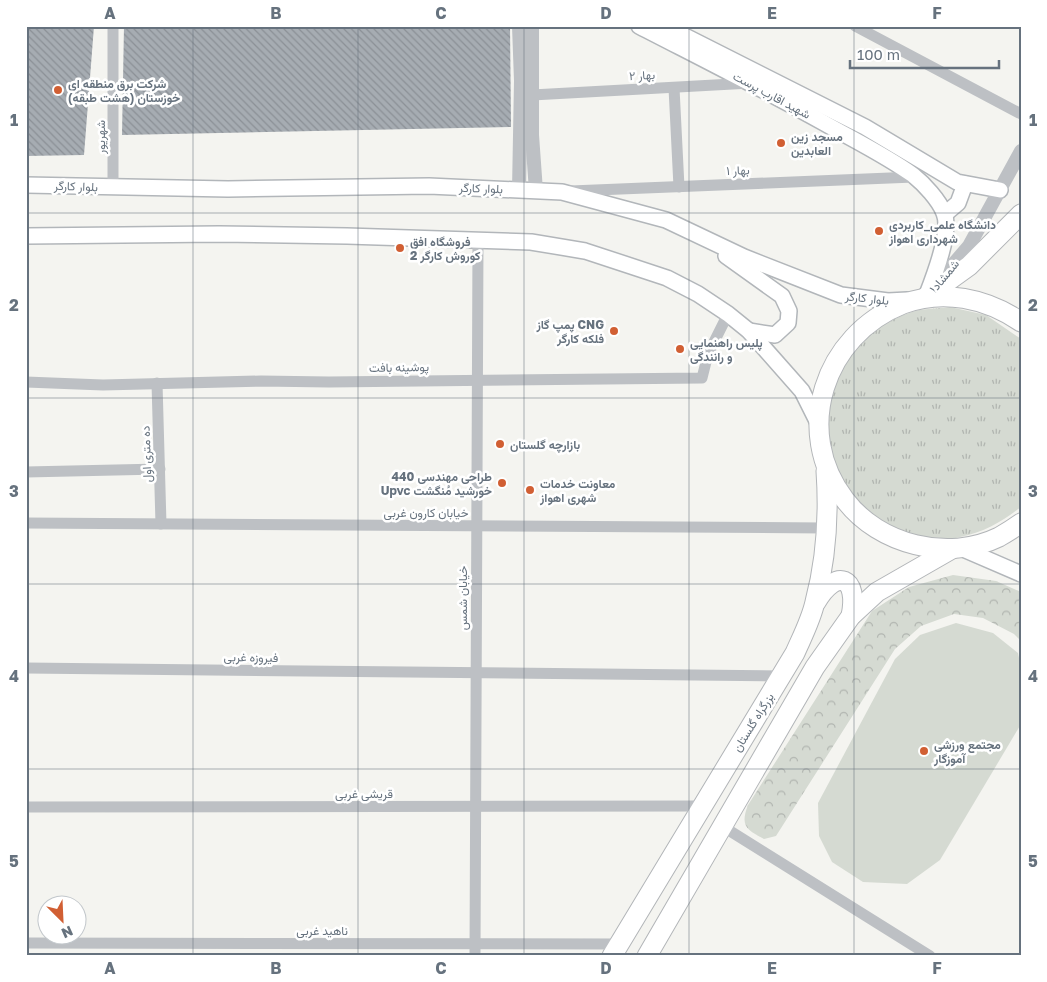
<svg xmlns="http://www.w3.org/2000/svg" width="1047" height="982" viewBox="0 0 1047 982" font-family="'Golos Text',Vazirmatn,sans-serif">
<style>
.grass{fill:url(#grass-tufts)}
.forest{fill:url(#forest-crowns)}
.pitch{fill:#d5dad2}
.building{fill:url(#building-back-hatch)}
.lines{fill:none;stroke-linecap:round;stroke-linejoin:round}
.secondary-casing{stroke:#b2b6ba;stroke-width:18}
.trunk-casing{stroke:#b2b5b8;stroke-width:21}
.minor{stroke:#bdc0c4;stroke-width:11}
.tertiary{stroke:#bdc0c4;stroke-width:14}
.secondary{stroke:#fff;stroke-width:15}
.trunk{stroke:#fff;stroke-width:19}
.grid{fill:none;stroke:#66727e;stroke-width:1;stroke-opacity:0.55}
.poi-dot{fill:#d15f33;stroke:#fff;stroke-width:2}
.labels{text-anchor:middle;dominant-baseline:central;stroke-width:5;stroke-linejoin:round;paint-order:stroke}
.street-label{font-size:12px;fill:#66727e;stroke:#fff}
.poi-label{font-size:12px;font-weight:bold;fill:#66727e;stroke:#fff;text-anchor:start}
.neatline{fill:none;stroke:#66727e;stroke-width:2}
.grid-label{font-size:16px;text-anchor:middle;font-weight:bold;fill:#66727e}
</style>
<defs>
<pattern id="grass-tufts" width="24" height="20" patternUnits="userSpaceOnUse" patternTransform="scale(1.25)"><rect width="24" height="20" fill="#d5dad2"/><path d="M3 7l-1-3M5 7V3M7 7l1-3M15 17l-1-3M17 17v-4M19 17l1-3" fill="none" stroke="#b1b5b0"/></pattern>
<pattern id="forest-crowns" width="20" height="18" patternUnits="userSpaceOnUse" patternTransform="scale(1.25)"><rect width="20" height="18" fill="#d5dad2"/><path d="M2 6a3 3 0 1 1 6 0M12 15a3 3 0 1 1 6 0" fill="none" stroke="#b1b5b0"/></pattern>
<pattern id="building-back-hatch" width="6" height="6" patternUnits="userSpaceOnUse" patternTransform="scale(1.25)"><rect width="6" height="6" fill="#a6acb2"/><path d="M-1 5l2 2M0 0l6 6M5-1l2 2" fill="none" stroke="#8b9096"/></pattern>
</defs>
<rect width="100%" height="100%" fill="#f4f4f0"/>
<path class="grass" d="M950,307L986,315L1021,339V507C1001,522 985,532 960,537C955,539 948,538 941,538C934,537 926,538 919,537C882,528 845,499 833,463C811,398 849,332 912,312C923,308 938,309 950,307Z"/>
<path class="forest" d="M953,575L996,581L1021,592V641L1014,634L983,618L954,614L921,626L895,649L776,836L764,839C746,829 740,826 748,805L872,611L909,587Z"/>
<polygon class="pitch" points="956,623 993,633 1018,653 1021,668 1021,724 940,860 907,884 863,882 832,862 819,836 818,803 895,659 920,635"/>
<g class="building">
<polygon points="26,26 94,26 84,155 26,156"/>
<polygon points="124,26 510,26 511,127 122,135"/>
</g>
<g class="lines">
<defs>
<g id="secondary">
<path d="M639,26C701,58 763,89 824,123C854,140 885,155 913,175C924,184 939,200 944,213C952,232 933,279 926,297"/>
<polyline points="665,26 865,127 957,182 1000,190"/>
<polyline points="26,185 228,189 429,186 562,192 666,220 744,257 841,295 888,301 907,300"/>
<polyline points="945,214 958,203 965,184"/>
<polyline points="26,236 219,234 347,236 531,242 585,251 667,278 698,294 728,314 749,331 802,391 818,423"/>
<polyline points="726,256 782,296 789,311 788,323 775,335 749,331"/>
<polyline points="961,548 1021,574"/>
</g>
<g id="trunk">
<polyline points="926,297 969,266 1021,214"/>
<path d="M1021,322C986,298 943,289 903,304C824,335 792,431 845,500C879,545 948,562 999,537C1006,533 1014,528 1021,523"/>
<path d="M816,602C837,567 859,577 851,616"/>
<path d="M612,956L795,653C802,637 811,620 815,602C826,560 829,514 826,471"/>
<polyline points="647,956 815,667 851,616 877,592 952,549"/>
</g>
</defs>
<use href="#secondary" class="secondary-casing"/>
<use href="#trunk" class="trunk-casing"/>
<g class="minor">
<polyline points="855,26 1021,114"/>
<polyline points="674,88 679,187"/>
<polyline points="532,95 751,83"/>
<polyline points="113,187 113,26"/>
<polyline points="571,191 914,177"/>
<polyline points="26,382 103,385 261,381 329,382 702,378 708,354 728,314"/>
<polyline points="157,383 161,524"/>
<polyline points="26,472 160,469"/>
<polyline points="26,523 825,528"/>
<polyline points="26,668 782,676"/>
<polyline points="26,807 701,806"/>
<polyline points="722,826 930,956"/>
<polyline points="26,943 619,944"/>
<polyline points="475,956 478,241"/>
</g>
<g class="tertiary">
<polyline points="519,26 521,81 519,190"/>
<polyline points="532,26 532,135 536,191"/>
<polyline points="939,281 969,246 1021,151"/>
</g>
<use href="#secondary" class="secondary"/>
<use href="#trunk" class="trunk"/>
</g>
<path class="grid" d="M193,26V956M358,26V956M524,26V956M689,26V956M854,26V956M26,213H1021M26,398H1021M26,584H1021M26,769H1021"/>
<g class="poi-dot">
<circle cx="58" cy="90" r="5"/>
<circle cx="781" cy="143" r="5"/>
<circle cx="879" cy="231" r="5"/>
<circle cx="400" cy="248" r="5"/>
<circle cx="614" cy="331" r="5"/>
<circle cx="680" cy="349" r="5"/>
<circle cx="500" cy="444" r="5"/>
<circle cx="502" cy="483" r="5"/>
<circle cx="530" cy="490" r="5"/>
<circle cx="924" cy="751" r="5"/>
</g>
<g class="labels">
<g class="street-label">
<text transform="translate(642 75) rotate(-3)">بهار ۲</text>
<text transform="translate(772 95) rotate(28)">شهید اقارب پرست</text>
<text transform="translate(100 137) rotate(-90)">شهریور</text>
<text transform="translate(738 170) rotate(-2)">بهار ۱</text>
<text transform="translate(76 186) rotate(2)">بلوار کارگر</text>
<text transform="translate(481 188) rotate(2)">بلوار کارگر</text>
<text transform="translate(944 276) rotate(-50)">شمشاد۱</text>
<text transform="translate(867 298) rotate(6)">بلوار کارگر</text>
<text transform="translate(399 367) rotate(-1)">پوشینه بافت</text>
<text transform="translate(146 454) rotate(-92)">ده متری اول</text>
<text x="426" y="512">خیابان کارون غربی</text>
<text transform="translate(462 598) rotate(-90)">خیابان شمس</text>
<text transform="translate(251 657) rotate(1)">فیروزه غربی</text>
<text transform="translate(753 722) rotate(-58)">بزرگراه گلستان</text>
<text x="364" y="793">قریشی غربی</text>
<text x="322" y="930">ناهید غربی</text>
</g>
<g class="poi-label">
<text x="68" y="83">شرکت برق منطقه ای<tspan x="68" dy="14">خوزستان (هشت طبقه)</tspan></text>
<text x="791" y="136">مسجد زین<tspan x="791" dy="14">العابدین</tspan></text>
<text x="889" y="224">دانشگاه علمی_کاربردی<tspan x="889" dy="14">شهرداری اهواز</tspan></text>
<text x="410" y="241">فروشگاه افق<tspan x="410" dy="14">کوروش کارگر 2</tspan></text>
<text x="604" y="324" text-anchor="end">پمپ گاز CNG<tspan x="604" dy="14">فلکه کارگر</tspan></text>
<text x="690" y="342">پلیس راهنمایی<tspan x="690" dy="14">و رانندگی</tspan></text>
<text x="510" y="444">بازارچه گلستان</text>
<text x="492" y="476" text-anchor="end">طراحی مهندسی 440<tspan x="492" dy="14">Upvc خورشید مُنگشت</tspan></text>
<text x="540" y="483">معاونت خدمات<tspan x="540" dy="14">شهری اهواز</tspan></text>
<text x="934" y="744">مجتمع ورزشی<tspan x="934" dy="14">آموزگار</tspan></text>
</g>
</g>
<rect width="1047" height="982" fill="none" stroke="#ffffff" stroke-width="55"/>
<g transform="translate(62 920) rotate(156)"><circle r="24" fill="#ffffff" stroke="#c2c7cb"/>
<path d="M0-4L9 19L0 12L-9 19Z" fill="#d15f33"/>
<text y="-8" font-size="14" font-weight="bold" text-anchor="middle" fill="#66727e">N</text>
</g>
<path d="M850 60v8h149v-8" fill="none" stroke="#66727e" stroke-width="2.5"/>
<text x="857" y="60" font-size="15" fill="#66727e" stroke="#ffffff" stroke-width="4" paint-order="stroke">100 m</text>
<rect x="28" y="28" width="992" height="926" class="neatline"/>
<g class="grid-label">
<text x="110" y="19">A</text>
<text x="276" y="19">B</text>
<text x="441" y="19">C</text>
<text x="606" y="19">D</text>
<text x="772" y="19">E</text>
<text x="937" y="19">F</text>
<text x="14" y="126">1</text>
<text x="1033" y="126">1</text>
<text x="14" y="311">2</text>
<text x="1033" y="311">2</text>
<text x="14" y="497">3</text>
<text x="1033" y="497">3</text>
<text x="14" y="682">4</text>
<text x="1033" y="682">4</text>
<text x="14" y="867">5</text>
<text x="1033" y="867">5</text>
<text x="110" y="974">A</text>
<text x="276" y="974">B</text>
<text x="441" y="974">C</text>
<text x="606" y="974">D</text>
<text x="772" y="974">E</text>
<text x="937" y="974">F</text>
</g>
</svg>
